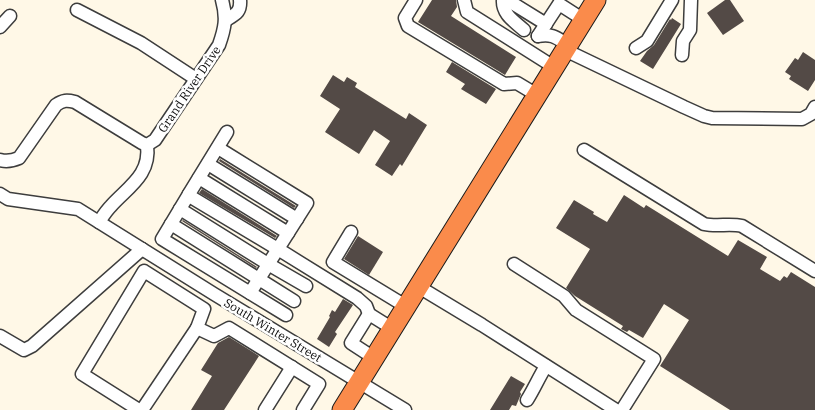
<svg xmlns="http://www.w3.org/2000/svg" width="815" height="410" viewBox="0 0 815 410" font-family="'IBM Plex Serif',serif">
<style>
.building{fill:#534a46}
.lines{fill:none;stroke-linecap:round;stroke-linejoin:round}
.minor-casing{stroke:#3d3d3d;stroke-width:15}
.highway-casing{stroke:#1b1b1b;stroke-width:21}
.minor{stroke:#fff;stroke-width:12}
.highway{stroke:#fa8b4b;stroke-width:19}
.labels{text-anchor:middle;dominant-baseline:central;stroke-width:5;stroke-linejoin:round;paint-order:stroke}
.street-label{font-size:12px;fill:#0a0a0a;stroke:#fff}
</style>
<rect width="100%" height="100%" fill="#fff8e7"/>
<g class="building">
<polygon points="432,0 456,0 457,7 451,16 516,57 505,75 418,22"/>
<polygon points="725,0 730,0 744,21 723,35 707,13"/>
<polygon points="672,18 681,24 653,69 640,61 647,51 654,45 670,19 671,20"/>
<polygon points="803,52 815,60 815,80 808,91 789,79 791,76 785,72 795,58 798,60"/>
<polygon points="452,62 496,89 486,104 461,89 465,84 446,72"/>
<polygon points="333,75 344,82 347,77 357,83 355,87 406,119 409,113 427,125 402,166 400,164 392,176 375,165 390,141 374,130 359,154 325,132 340,109 320,96"/>
<polygon points="220,159 296,206 294,208 219,161"/>
<polygon points="202,189 277,236 275,238 199,193"/>
<polygon points="624,195 644,208 646,205 728,256 738,240 767,257 760,269 780,281 784,276 787,278 791,272 815,287 815,410 730,410 660,366 689,320 664,304 643,338 629,330 627,332 621,329 623,326 575,296 566,288 590,249 556,228 574,200 594,212 593,214 607,222"/>
<polygon points="183,220 257,267 256,268 182,221"/>
<polygon points="358,236 383,252 369,275 344,259"/>
<polygon points="343,299 353,305 335,332 337,334 329,347 317,339 330,317 329,316 332,310 335,312"/>
<polygon points="229,337 259,356 224,410 191,410 212,376 201,370 218,343"/>
<polygon points="511,376 525,384 520,392 521,394 516,406 512,405 509,410 490,410"/>
</g>
<g class="lines">
<defs>
<g id="minor">
<polyline points="416,0 405,18 408,26 504,84 517,83 537,95"/>
<polyline points="464,0 467,12 554,67"/>
<path d="M503,0C502,14 514,21 524,30"/>
<polyline points="511,0 512,3 546,24"/>
<polyline points="77,10 141,43 196,79"/>
<path d="M226,20C236,14 241,12 240,0"/>
<polyline points="0,27 10,16"/>
<polyline points="538,36 559,4 584,20"/>
<path d="M538,36C552,33 557,38 568,45"/>
<polyline points="636,48 647,41 672,0"/>
<polyline points="565,50 684,107 704,116 712,118 802,119 811,114 815,107"/>
<polyline points="682,55 683,41 690,30 691,0"/>
<polyline points="227,132 189,194 191,197 286,254 357,298 366,306 369,314"/>
<polyline points="218,148 307,203 250,293"/>
<path d="M584,150L704,224C717,227 730,223 742,226L815,271"/>
<path d="M0,160C7,162 12,161 19,158L56,105C63,100 67,100 75,102L142,143L147,145L155,140L219,45C225,28 227,18 222,0"/>
<polyline points="208,164 297,219"/>
<polyline points="199,178 288,233"/>
<polyline points="0,194 8,199 78,209 214,294 405,410"/>
<polyline points="189,194 162,239 286,315"/>
<polyline points="180,209 268,264 306,286"/>
<path d="M99,222C103,216 106,211 111,206C128,187 151,175 147,145"/>
<polyline points="171,224 294,301"/>
<polyline points="351,232 333,262 407,307"/>
<polyline points="514,264 564,296 576,310 654,359 622,410"/>
<polyline points="419,287 482,325 616,410"/>
<polyline points="0,336 24,350 32,346 142,249"/>
<polyline points="374,358 351,343 369,314 393,329"/>
<path d="M527,400C534,389 539,377 546,366"/>
<polyline points="139,410 82,374 144,271 204,309 197,328 214,336 229,328 319,384 303,410"/>
<polyline points="142,410 197,328"/>
<polyline points="265,410 292,367"/>
</g>
<polyline id="highway" points="342,410 596,0"/>
</defs>
<use href="#minor" class="minor-casing"/>
<use href="#highway" class="highway-casing"/>
<use href="#minor" class="minor"/>
<use href="#highway" class="highway"/>
</g>
<g class="labels">
<g class="street-label">
<text transform="translate(189 89) rotate(-56)">Grand River Drive</text>
<text transform="translate(273 330) rotate(31)">South Winter Street</text>
</g>
</g>
</svg>
